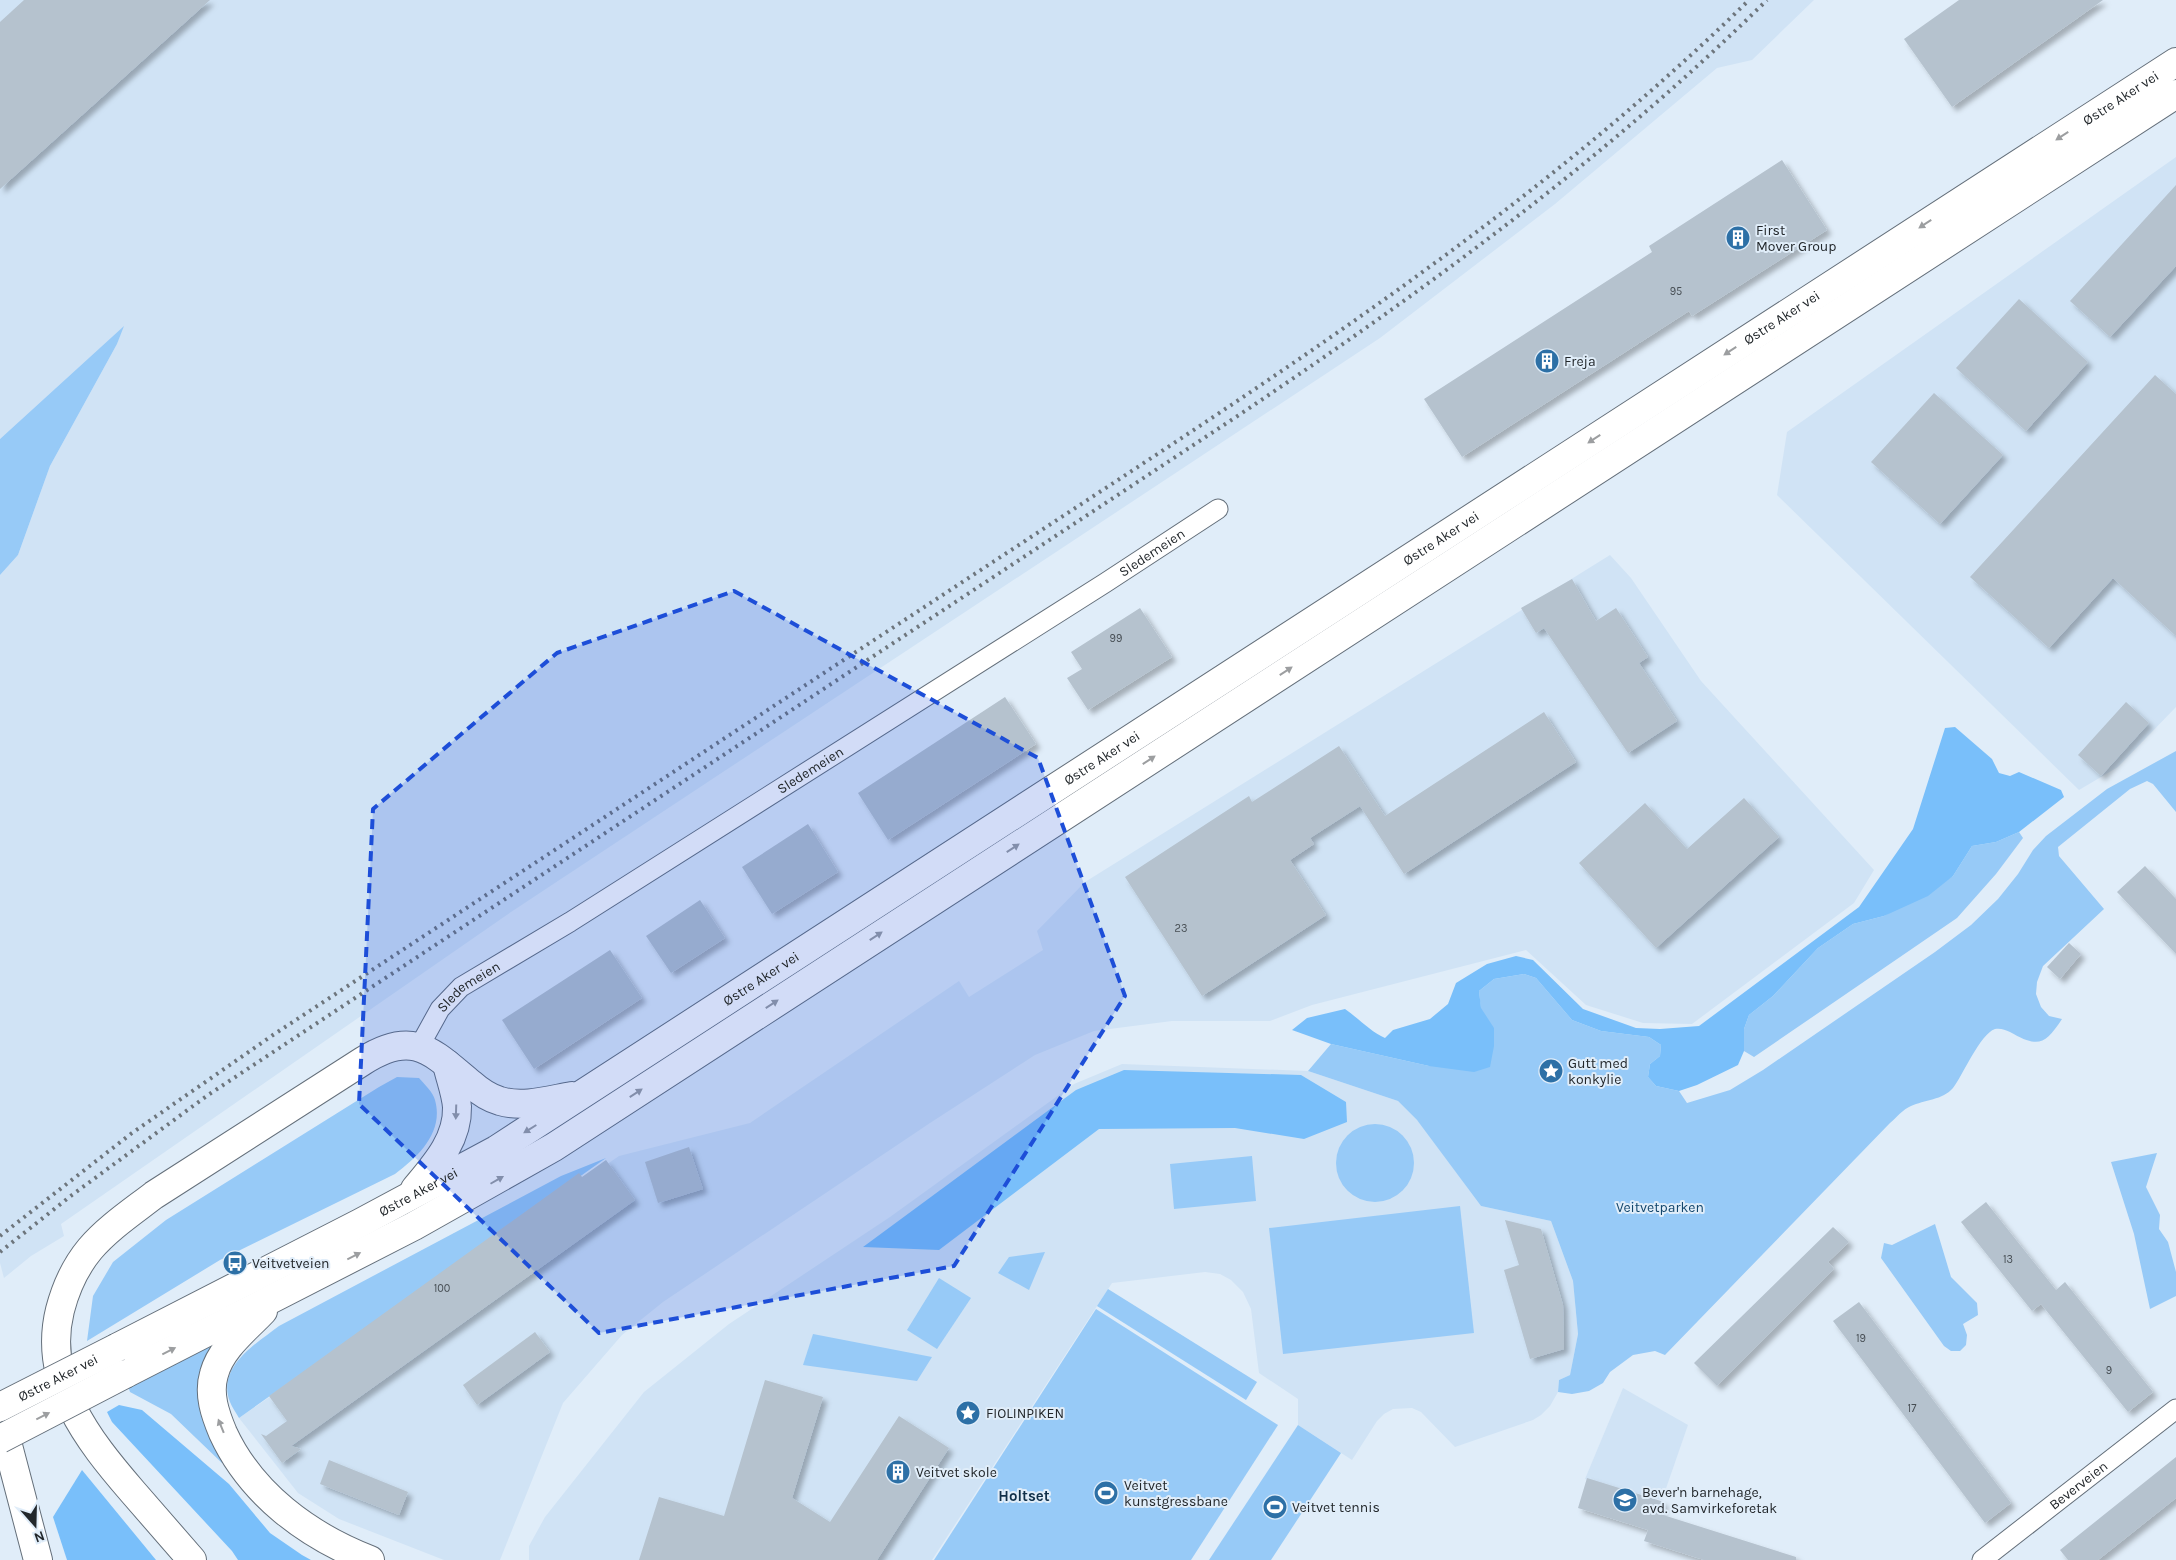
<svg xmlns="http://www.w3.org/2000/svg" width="2176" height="1560" viewBox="0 0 2176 1560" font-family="Karla,sans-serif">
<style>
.built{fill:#d0e3f5}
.green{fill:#97caf7}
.forest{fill:#79bffa}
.building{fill:#b5c2ce;filter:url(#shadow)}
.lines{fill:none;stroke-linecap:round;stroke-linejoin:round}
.minor-casing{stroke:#646f7a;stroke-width:21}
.highway-casing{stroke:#646f7a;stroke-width:30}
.minor{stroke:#fff;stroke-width:19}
.highway{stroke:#fff;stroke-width:28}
.rail{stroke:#6d757c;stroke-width:4;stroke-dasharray:2.5 5;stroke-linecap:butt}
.highway-bridge-casing{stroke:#646f7a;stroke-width:30;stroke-linecap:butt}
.highway-bridge{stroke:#fff;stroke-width:28}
.oneway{fill:#9c9ea0}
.marked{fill:#1d4ed8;fill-opacity:0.2;stroke:#1d4ed8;stroke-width:4;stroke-dasharray:10 6;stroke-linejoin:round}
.labels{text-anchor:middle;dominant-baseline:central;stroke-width:4;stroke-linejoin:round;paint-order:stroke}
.number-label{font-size:11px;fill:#474e54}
.street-label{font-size:14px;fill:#22272b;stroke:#e0edf9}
.poi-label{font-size:14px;fill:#22272b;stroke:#e0edf9;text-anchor:start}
.park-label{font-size:14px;fill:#12466c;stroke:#e0edf9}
.neighbourhood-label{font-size:15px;font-weight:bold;fill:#0f2f49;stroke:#e0edf9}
</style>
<defs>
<filter id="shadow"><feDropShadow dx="4.5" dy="4.5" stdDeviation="2.5" flood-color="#0004"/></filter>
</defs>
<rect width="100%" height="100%" fill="#e0edf9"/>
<g class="built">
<polygon points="0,0 1814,0 1752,60 1717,68 1555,204 1380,338 511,912 61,1224 64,1236 31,1256 4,1278 0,1263 0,575 18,555 50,466 117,344 123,327 0,439"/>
<polygon points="2176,157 2176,707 2118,767 2079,790 1777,495 1787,432"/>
<polygon points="1610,555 1631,578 1701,681 1874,870 1854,903 1692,1024 1643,1023 1586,1005 1526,950 1312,1005 1270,1021 1172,1021 1094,1031 1035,1055 930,1123 663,1302 622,1335 563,1403 500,1560 444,1560 339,1519 298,1493 239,1418 619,1156 750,1123 959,981 969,997 1043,950 1037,931 1085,882"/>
<polygon points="1122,1064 1308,1071 1398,1101 1419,1122 1481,1206 1551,1221 1573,1281 1578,1334 1570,1375 1559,1380 1558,1392 1550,1406 1541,1415 1533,1420 1455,1447 1421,1412 1412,1408 1393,1409 1384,1414 1377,1421 1352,1460 1298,1425 1298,1399 1259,1373 1251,1309 1243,1292 1231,1280 1220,1274 1205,1272 1112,1283 932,1560 529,1560 529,1546 545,1517 644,1392 729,1324 890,1217 1074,1084"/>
<polygon points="1623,1388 1688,1425 1662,1500 1585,1479"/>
</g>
<g class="green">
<polygon points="124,326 117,344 50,466 18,555 0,575 0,439"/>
<path d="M2176,751V812L2153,784L2147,781L2130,789L2058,847L2059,856L2104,909L2043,966L2037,982L2036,994L2041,1007L2049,1016L2062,1019C2045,1045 2038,1048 2010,1032C2005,1030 2001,1028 1995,1029C1980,1034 1963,1075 1953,1088C1943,1100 1924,1100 1911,1106C1903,1109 1896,1118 1890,1123L1665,1355L1655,1351L1633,1355L1610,1372L1603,1383L1589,1391L1572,1394L1558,1392L1559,1380L1570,1375L1578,1334L1573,1281L1551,1221L1481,1206L1417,1120L1398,1101L1308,1071L1331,1044L1429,1066L1481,1011L1479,991L1494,979L1524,974L1536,978L1572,1020L1601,1031L1649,1037L1661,1045L1660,1056L1650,1064L1648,1077L1656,1086L1679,1091L1687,1103L1730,1090L1763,1070L1935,952L1971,925L1998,899L2018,874L2033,850L2046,836L2107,789Z"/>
<polygon points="2019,832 2023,838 1996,874 1957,918 1754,1057 1744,1051 1744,1029 1749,1015 1773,996 1818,948 1853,924 1884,916 1953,876 1972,846 1996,842"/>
<path d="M397,1077L419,1078C424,1084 433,1092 435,1100C444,1132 419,1156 395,1174L220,1260L87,1341L93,1296L113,1262L166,1220L379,1087Z"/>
<circle cx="1375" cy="1163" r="39"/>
<polygon points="2157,1153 2146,1187 2160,1215 2159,1229 2168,1242 2176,1272 2176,1296 2150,1309 2134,1234 2111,1162"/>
<polygon points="1252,1156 1256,1201 1174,1209 1170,1164"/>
<path d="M606,1158L239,1418C236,1413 232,1407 230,1402C216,1367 257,1343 279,1326L561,1176Z"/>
<polygon points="1460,1206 1474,1333 1283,1354 1269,1228"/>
<polygon points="1935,1224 1951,1277 1977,1303 1978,1315 1963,1324 1967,1335 1966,1345 1960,1351 1951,1351 1944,1346 1881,1258 1884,1243 1892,1245"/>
<polygon points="1045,1252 1029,1290 998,1273 1009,1257"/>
<polygon points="939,1278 971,1298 937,1349 907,1330"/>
<polygon points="1108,1289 1257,1382 1246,1400 1097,1306"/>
<polygon points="1096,1309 1278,1425 1191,1560 934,1560"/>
<polygon points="231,1333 206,1366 221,1443 222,1463 171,1414 130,1392 128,1386"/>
<polygon points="813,1334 932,1357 917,1381 803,1365"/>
<polygon points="1298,1425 1341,1453 1271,1560 1209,1560"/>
</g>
<g class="forest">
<path d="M1955,727L1992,759L1999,773L2010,776L2019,772L2061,790L2064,797L2019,832L1996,842L1972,846L1953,876L1928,896L1884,916L1853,924L1818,948L1773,996L1749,1015L1744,1029V1051L1738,1065L1697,1085L1679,1091L1656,1086L1648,1077L1650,1064L1660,1056L1661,1045L1649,1037L1601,1031L1572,1020L1536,978L1524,974L1494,979L1479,991L1481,1008L1494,1028V1046L1490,1067L1474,1072L1429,1066L1331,1044L1292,1030L1307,1018L1345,1009C1358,1018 1371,1032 1385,1038L1393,1030L1430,1019L1448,1004L1456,983L1487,964L1516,956L1533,960L1583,1009L1636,1028L1660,1029L1699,1026L1859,907L1913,829L1945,728Z"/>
<polygon points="1124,1070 1301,1075 1346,1102 1347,1122 1304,1139 1235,1128 1099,1129 939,1250 863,1247 1076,1090"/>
<polygon points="119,1405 142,1410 229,1484 270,1533 302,1555 311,1560 238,1560 232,1551 112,1422 107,1412"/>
<polygon points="82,1470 156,1560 67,1560 53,1517"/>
</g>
<g class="building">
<polygon points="24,0 210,0 0,189 0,22"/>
<polygon points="1959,0 2103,0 1952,107 1904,39"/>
<polygon points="1782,160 1827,230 1692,316 1689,311 1462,457 1424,399 1652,252 1649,246"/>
<polygon points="2176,185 2176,266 2110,337 2070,301"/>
<polygon points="2019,299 2088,362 2026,431 1956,368"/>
<polygon points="2155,375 2176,394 2176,636 2113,578 2049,648 1970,577"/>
<polygon points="1934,393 2003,455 1940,524 1871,462"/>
<polygon points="1572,579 1596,621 1616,608 1648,657 1639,663 1677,721 1628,753 1544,628 1536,633 1521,608"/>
<polygon points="1140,608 1172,657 1088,710 1067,678 1082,669 1071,652"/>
<polygon points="1005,697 1036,744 888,840 858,793"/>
<polygon points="2126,702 2149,723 2101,776 2078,755"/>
<polygon points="1544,712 1576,762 1404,874 1360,806 1310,838 1314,844 1290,860 1326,915 1202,996 1125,877 1249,796 1252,802 1339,746 1385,816"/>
<polygon points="1744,798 1779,837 1656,948 1579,863 1645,803 1687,849"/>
<polygon points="808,824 838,872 772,914 742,867"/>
<polygon points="2145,866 2176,899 2176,954 2117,892"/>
<polygon points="700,900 725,938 671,973 646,936"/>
<polygon points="2069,943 2081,954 2060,979 2047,967"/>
<polygon points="610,950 642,998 534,1069 502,1020"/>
<polygon points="689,1147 703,1189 658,1203 645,1162"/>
<polygon points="606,1160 635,1200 291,1446 301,1449 282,1463 261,1434 266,1436 287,1421 269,1396 579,1173 582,1177"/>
<polygon points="1986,1202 2056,1290 2065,1282 2153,1392 2128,1412 2041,1304 2032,1311 1961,1222"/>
<polygon points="1505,1220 1541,1229 1563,1305 1564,1349 1530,1359 1504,1270 1519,1265"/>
<polygon points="1833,1227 1849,1242 1828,1262 1834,1269 1717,1386 1694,1363"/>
<polygon points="1859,1302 2011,1503 1985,1523 1833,1321"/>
<polygon points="535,1332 550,1352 477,1405 463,1385"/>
<polygon points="765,1380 823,1397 792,1498 830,1522 899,1416 949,1448 877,1560 639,1560 659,1497 724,1516"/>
<polygon points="2176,1457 2176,1498 2098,1560 2068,1560 2060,1550"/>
<polygon points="329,1460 408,1492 399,1515 320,1484"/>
<polygon points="1587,1478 1664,1502 1660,1514 1796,1557 1796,1560 1704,1560 1644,1541 1648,1530 1578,1508"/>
</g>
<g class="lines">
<defs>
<g id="minor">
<path id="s1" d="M419,1047L440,1009L461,987L570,922L1105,583L1218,509"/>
<path id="s2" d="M1982,1560L2176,1409"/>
</g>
<g id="highway">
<path d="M415,1189C435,1165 458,1140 457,1107C456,1093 450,1078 447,1064"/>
<path d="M263,1311C245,1330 221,1348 214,1374C208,1394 215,1414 223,1433C251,1494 308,1536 370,1560"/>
<path id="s3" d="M118,1347L360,1223L496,1150L2176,62"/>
<polyline points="125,1374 414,1226 554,1147 2176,94"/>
<polyline points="0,1415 38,1560"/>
<path d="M192,1560C172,1537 152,1514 132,1491C88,1440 42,1382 60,1310C66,1287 75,1267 90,1249C108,1228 132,1212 154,1195L363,1061C413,1029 431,1051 470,1083C479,1091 489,1098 500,1101C523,1108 549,1100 572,1096"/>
</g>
</defs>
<use href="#minor" class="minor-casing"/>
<use href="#highway" class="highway-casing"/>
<use href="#minor" class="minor"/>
<use href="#highway" class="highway"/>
<g class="rail">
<path d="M0,1236L132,1133L273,1035C526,869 778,703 1031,537C1281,373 1535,210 1749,0"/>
<path d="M0,1252L72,1195L208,1095L1239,415C1425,290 1607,158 1767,0"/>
</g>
<defs>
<g id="highway-bridge">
<path id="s4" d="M0,1407L118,1347"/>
<polyline points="0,1439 125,1374"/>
</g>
</defs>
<use href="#highway-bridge" class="highway-bridge-casing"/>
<use href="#highway-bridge" class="highway-bridge"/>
</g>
<defs><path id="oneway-solid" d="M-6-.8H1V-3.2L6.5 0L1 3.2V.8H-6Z" transform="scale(1.25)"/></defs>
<g class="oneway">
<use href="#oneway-solid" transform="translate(2062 136) rotate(147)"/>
<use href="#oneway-solid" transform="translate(1925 224) rotate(147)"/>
<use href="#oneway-solid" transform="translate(1730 351) rotate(147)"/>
<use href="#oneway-solid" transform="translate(1594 439) rotate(147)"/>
<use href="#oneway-solid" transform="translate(1286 671) rotate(-33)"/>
<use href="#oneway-solid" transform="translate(1149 760) rotate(-33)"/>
<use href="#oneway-solid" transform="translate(1013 848) rotate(-33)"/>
<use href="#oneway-solid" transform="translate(876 936) rotate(-33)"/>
<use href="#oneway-solid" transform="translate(772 1004) rotate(-33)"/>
<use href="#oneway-solid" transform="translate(636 1093) rotate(-33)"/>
<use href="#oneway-solid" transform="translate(456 1112) rotate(92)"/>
<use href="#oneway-solid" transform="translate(530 1129) rotate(148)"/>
<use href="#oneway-solid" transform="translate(497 1180) rotate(-30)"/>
<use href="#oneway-solid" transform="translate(354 1256) rotate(-27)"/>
<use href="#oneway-solid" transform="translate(169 1351) rotate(-27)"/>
<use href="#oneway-solid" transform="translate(43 1416) rotate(-27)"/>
<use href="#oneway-solid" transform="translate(221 1426) rotate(-112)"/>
</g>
<path class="marked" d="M734,591L1038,758L1125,996L954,1266L599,1333L359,1104L373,809L557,653Z"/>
<defs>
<symbol id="building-disc" viewBox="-11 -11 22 22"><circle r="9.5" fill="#2d70a6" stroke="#e0edf9"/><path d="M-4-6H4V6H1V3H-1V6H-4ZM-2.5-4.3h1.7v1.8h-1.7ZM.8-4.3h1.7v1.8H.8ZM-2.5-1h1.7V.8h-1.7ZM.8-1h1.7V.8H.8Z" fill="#fff"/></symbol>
<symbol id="sight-disc" viewBox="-11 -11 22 22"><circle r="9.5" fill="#2d70a6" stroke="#e0edf9"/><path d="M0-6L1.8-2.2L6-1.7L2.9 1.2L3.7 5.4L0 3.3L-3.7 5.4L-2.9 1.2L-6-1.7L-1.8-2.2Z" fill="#fff"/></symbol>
<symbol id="bus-disc" viewBox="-11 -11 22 22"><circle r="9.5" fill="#2d70a6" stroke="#e0edf9"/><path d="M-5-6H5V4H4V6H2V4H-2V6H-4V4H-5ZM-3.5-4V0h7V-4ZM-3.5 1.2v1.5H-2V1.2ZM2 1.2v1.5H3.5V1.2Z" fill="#fff"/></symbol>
<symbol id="stadium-disc" viewBox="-11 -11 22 22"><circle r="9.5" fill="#2d70a6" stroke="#e0edf9"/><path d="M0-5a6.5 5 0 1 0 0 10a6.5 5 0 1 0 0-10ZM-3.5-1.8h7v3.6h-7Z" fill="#fff"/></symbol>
<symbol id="school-disc" viewBox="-11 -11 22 22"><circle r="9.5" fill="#2d70a6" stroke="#e0edf9"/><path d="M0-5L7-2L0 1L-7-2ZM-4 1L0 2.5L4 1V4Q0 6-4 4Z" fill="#fff"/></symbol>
</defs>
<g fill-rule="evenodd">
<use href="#building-disc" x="1724" y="224" width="28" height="28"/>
<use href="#building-disc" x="1533" y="347" width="28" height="28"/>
<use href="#sight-disc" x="1537" y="1057" width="28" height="28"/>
<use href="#bus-disc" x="221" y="1249" width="28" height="28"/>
<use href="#sight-disc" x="954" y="1399" width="28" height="28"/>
<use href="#building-disc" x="884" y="1458" width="28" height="28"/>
<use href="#stadium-disc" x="1092" y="1479" width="28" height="28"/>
<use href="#school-disc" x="1611" y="1486" width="28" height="28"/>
<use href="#stadium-disc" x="1261" y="1493" width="28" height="28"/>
</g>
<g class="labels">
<g class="number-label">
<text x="1676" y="291">95</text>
<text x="1116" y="638">99</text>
<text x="1181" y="928">23</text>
<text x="2008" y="1259">13</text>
<text x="442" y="1288">100</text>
<text x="1861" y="1338">19</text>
<text x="2109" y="1370">9</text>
<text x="1912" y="1408">17</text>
</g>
<g class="street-label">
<text stroke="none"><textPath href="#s3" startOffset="2362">Østre Aker vei</textPath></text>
<text stroke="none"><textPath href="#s3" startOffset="1958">Østre Aker vei</textPath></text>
<text stroke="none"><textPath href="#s3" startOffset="1552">Østre Aker vei</textPath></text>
<text stroke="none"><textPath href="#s1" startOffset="890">Sledemeien</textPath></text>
<text stroke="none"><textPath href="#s3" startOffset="1148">Østre Aker vei</textPath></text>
<text stroke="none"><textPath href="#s1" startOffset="485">Sledemeien</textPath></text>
<text stroke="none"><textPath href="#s3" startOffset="742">Østre Aker vei</textPath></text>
<text stroke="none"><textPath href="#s1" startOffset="80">Sledemeien</textPath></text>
<text stroke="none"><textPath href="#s3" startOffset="338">Østre Aker vei</textPath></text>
<text stroke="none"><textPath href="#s4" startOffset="65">Østre Aker vei</textPath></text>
<text stroke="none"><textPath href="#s2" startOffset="122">Beverveien</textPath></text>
</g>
<g class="poi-label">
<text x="1756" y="230">First<tspan x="1756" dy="16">Mover Group</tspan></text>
<text x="1564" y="361">Freja</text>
<text x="1568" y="1063">Gutt med<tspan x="1568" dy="16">konkylie</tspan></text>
<text x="252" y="1263">Veitvetveien</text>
<text x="986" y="1413">FIOLINPIKEN</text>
<text x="916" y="1472">Veitvet skole</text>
<text x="1124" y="1485">Veitvet<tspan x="1124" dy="16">kunstgressbane</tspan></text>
<text x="1642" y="1492">Bever'n barnehage,<tspan x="1642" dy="16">avd. Samvirkeforetak</tspan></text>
<text x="1292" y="1507">Veitvet tennis</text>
</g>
<g class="park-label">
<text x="1660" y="1207">Veitvetparken</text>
</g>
<g class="neighbourhood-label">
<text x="1024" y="1496">Holtset</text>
</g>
</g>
<g transform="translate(35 1525) rotate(160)" stroke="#e0edf9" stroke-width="4" paint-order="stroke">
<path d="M0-4L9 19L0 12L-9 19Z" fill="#22272b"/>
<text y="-8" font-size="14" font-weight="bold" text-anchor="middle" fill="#22272b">N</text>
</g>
</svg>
